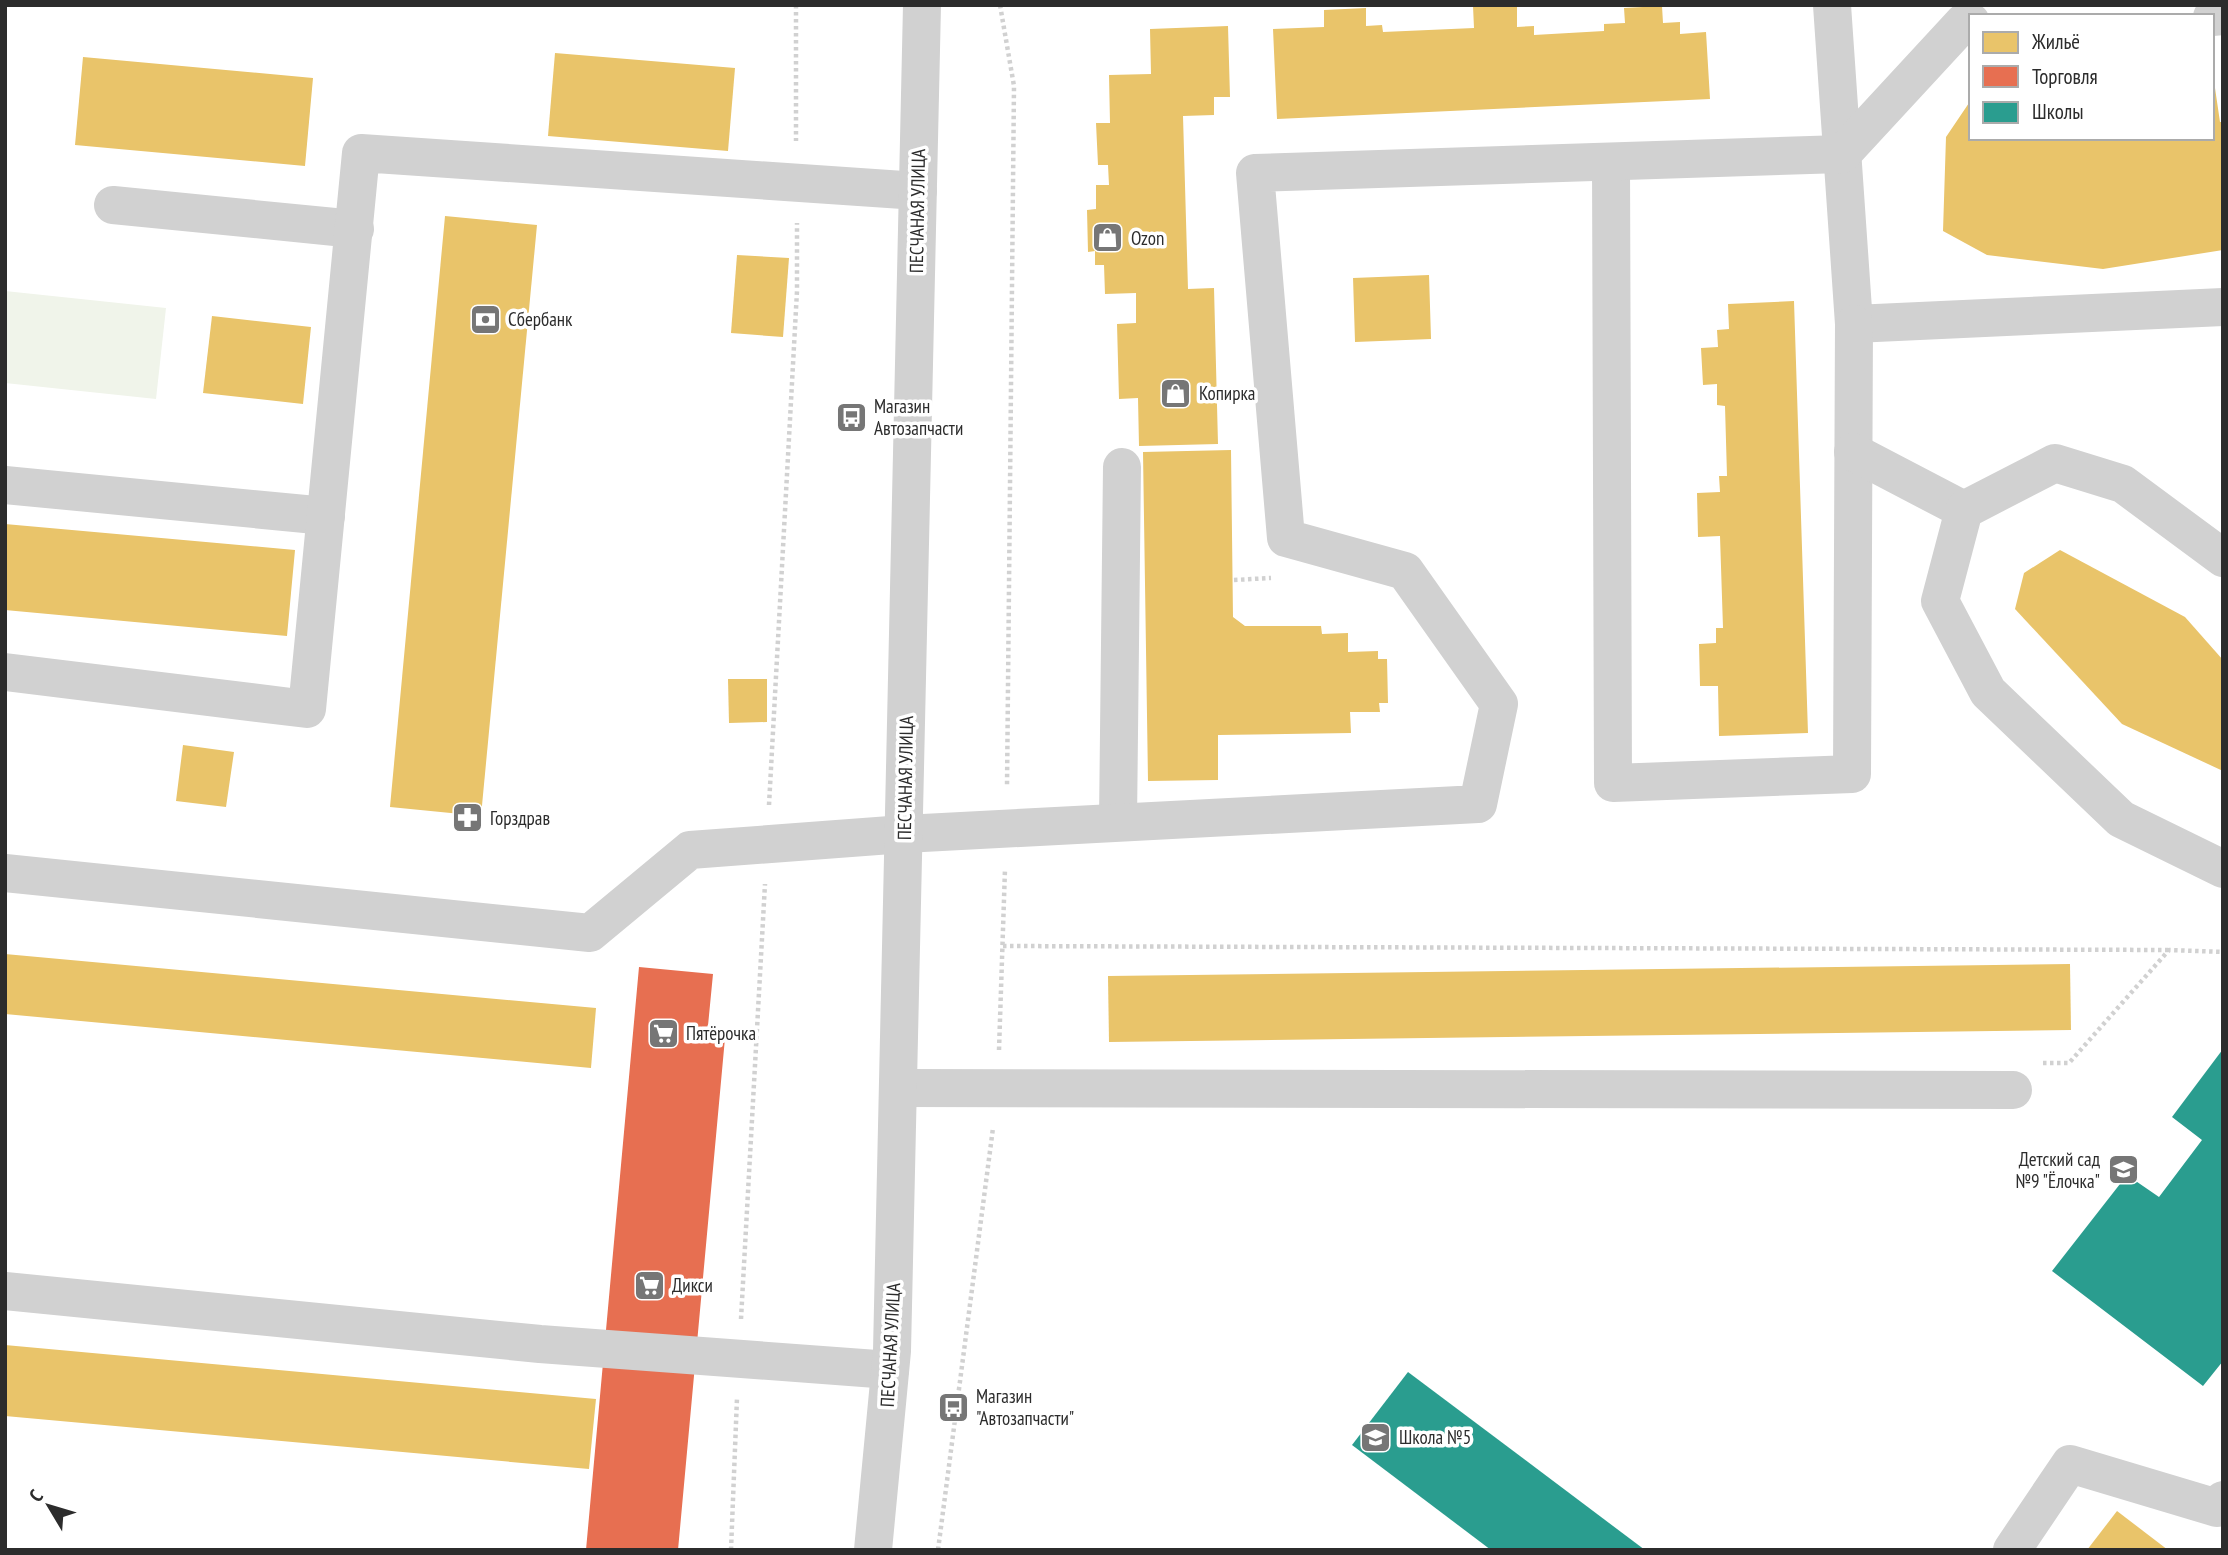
<svg xmlns="http://www.w3.org/2000/svg" width="2228" height="1555" viewBox="0 0 2228 1555" font-family="'PT Sans Narrow',sans-serif">
<style>
.park{fill:#f0f4ea}
.homes{fill:#e9c46a}
.shops{fill:#e76f51}
.schools{fill:#2a9d8f}
.lines{fill:none;stroke-linecap:round;stroke-linejoin:round}
.path{stroke:#d1d1d1;stroke-width:4.5;stroke-dasharray:3.5 3.5;stroke-linecap:butt}
.minor{stroke:#d1d1d1;stroke-width:38}
.labels{text-anchor:middle;dominant-baseline:central;stroke-width:7;stroke-linejoin:round;paint-order:stroke}
.street-label{font-size:19px;fill:#2c2c2c;stroke:#fff}
.poi-label{font-size:19px;fill:#2c2c2c;stroke:#fff;text-anchor:start}
</style>
<rect width="100%" height="100%" fill="#fff"/>
<polygon class="park" points="5,291 166,308 156,399 5,383"/>
<g class="homes">
<polygon points="1517,5 1517,27 1534,26 1534,35 1604,31 1604,24 1625,23 1624,8 1662,6 1663,23 1680,22 1680,34 1706,32 1710,99 1277,119 1273,29 1324,27 1324,10 1366,8 1366,26 1382,25 1383,32 1474,28 1473,6"/>
<polygon points="1228,26 1230,97 1214,97 1214,115 1183,116 1188,289 1214,288 1218,444 1139,446 1138,398 1119,399 1117,324 1136,323 1136,293 1105,294 1104,265 1095,265 1095,251 1088,252 1087,210 1096,209 1096,185 1109,185 1108,165 1098,165 1096,123 1110,123 1109,75 1151,74 1150,29"/>
<polygon points="555,53 735,68 728,151 548,136"/>
<polygon points="83,57 313,78 305,166 75,145"/>
<polygon points="2212,88 2215,88 2220,122 2223,122 2223,250 2103,269 1987,255 1943,231 1946,137 1971,100 1971,138 2212,138"/>
<polygon points="445,216 537,225 481,816 390,807"/>
<polygon points="737,255 789,258 783,337 731,333"/>
<polygon points="1429,275 1431,339 1355,342 1353,278"/>
<polygon points="1794,301 1808,733 1719,736 1718,686 1700,686 1699,644 1716,643 1716,628 1723,628 1720,536 1698,537 1697,493 1720,492 1719,476 1727,476 1725,406 1717,405 1717,384 1703,385 1701,348 1718,347 1717,330 1729,329 1728,304"/>
<polygon points="212,316 311,327 303,404 203,393"/>
<polygon points="1231,450 1233,617 1245,626 1321,626 1322,634 1348,633 1348,652 1378,651 1378,659 1387,659 1388,703 1379,703 1380,712 1350,712 1351,733 1218,735 1218,780 1148,781 1143,452"/>
<polygon points="5,524 295,550 287,636 5,610"/>
<polygon points="2060,550 2185,617 2223,660 2223,771 2122,724 2015,609 2024,573"/>
<polygon points="728,679 767,679 767,722 729,723"/>
<polygon points="183,745 234,752 226,807 176,801"/>
<polygon points="5,954 596,1008 591,1068 5,1014"/>
<polygon points="2070,964 2071,1030 1109,1042 1108,976"/>
<polygon points="5,1345 596,1399 589,1469 5,1416"/>
<polygon points="2117,1511 2168,1550 2087,1550"/>
</g>
<polygon class="shops" points="639,967 713,974 707,1036 725,1038 678,1550 586,1550"/>
<g class="schools">
<polygon points="2223,1049 2223,1361 2203,1386 2052,1271 2127,1175 2159,1197 2202,1140 2172,1117"/>
<polygon points="1408,1372 1645,1550 1491,1550 1352,1445"/>
</g>
<g class="lines">
<g class="path">
<polyline points="796,5 796,141"/>
<polyline points="1000,5 1014,86 1007,787"/>
<polyline points="1234,580 1271,578"/>
<polyline points="769,805 797,291 797,223"/>
<polyline points="1003,946 2168,950"/>
<polyline points="999,1050 1005,869"/>
<polyline points="2043,1063 2069,1063 2169,950 2223,952"/>
<polyline points="741,1319 765,884"/>
<polyline points="999,1549 999,1550"/>
<polyline points="731,1550 737,1398"/>
<polyline points="938,1550 993,1128"/>
</g>
<g class="minor">
<polyline points="1832,5 1854,324 2223,307"/>
<polyline points="2212,17 2223,16"/>
<polyline points="1611,162 1613,783 1852,774 1854,324"/>
<polyline points="113,205 355,229"/>
<polyline points="1853,452 1964,510"/>
<polyline points="5,485 326,516"/>
<polyline points="2223,558 2123,484 2055,463 1964,510 1940,601 1988,692 2121,819 2223,869"/>
<polyline points="5,672 307,709 361,153 918,191"/>
<polyline points="1118,822 1122,467"/>
<polyline points="5,873 590,933 690,850 904,834 1478,804 1499,704 1405,571 1286,538 1255,173 1842,154 1964,22 1971,22"/>
<polyline points="898,1088 2013,1090"/>
<polyline points="5,1291 540,1344 890,1370"/>
<polyline points="873,1550 892,1351 922,5"/>
<polyline points="2012,1550 2070,1464 2217,1508 2223,1500"/>
</g>
</g>
<defs>
<symbol id="shop-square" viewBox="-11 -11 22 22"><rect x="-9" y="-9" width="18" height="18" rx="4" fill="#767676" stroke="#fff"/><path d="M-5-2.5h2.3a2.7 3.5 0 0 1 5.4 0H5L5.5 6h-11ZM-1.5-2.5h3a1.5 2.3 0 0 0-3 0Z" fill="#fff"/></symbol>
<symbol id="bank-square" viewBox="-11 -11 22 22"><rect x="-9" y="-9" width="18" height="18" rx="4" fill="#767676" stroke="#fff"/><path d="M-6-4H6V4H-6ZM0-2.3a2.3 2.3 0 1 0 0 4.6a2.3 2.3 0 1 0 0-4.6Z" fill="#fff"/></symbol>
<symbol id="bus-square" viewBox="-11 -11 22 22"><rect x="-9" y="-9" width="18" height="18" rx="4" fill="#767676" stroke="#fff"/><path d="M-5-6H5V4H4V6H2V4H-2V6H-4V4H-5ZM-3.5-4V0h7V-4ZM-3.5 1.2v1.5H-2V1.2ZM2 1.2v1.5H3.5V1.2Z" fill="#fff"/></symbol>
<symbol id="pharmacy-square" viewBox="-11 -11 22 22"><rect x="-9" y="-9" width="18" height="18" rx="4" fill="#767676" stroke="#fff"/><path d="M-2-6h4v4h4v4h-4v4h-4v-4h-4v-4h4Z" fill="#fff"/></symbol>
<symbol id="supermarket-square" viewBox="-11 -11 22 22"><rect x="-9" y="-9" width="18" height="18" rx="4" fill="#767676" stroke="#fff"/><path d="M-6-5.5h2.5l.6 2H6L4.5 2H-2.5L-4.4-4H-6ZM-1.5 3.2a1.3 1.3 0 1 0 .1 0ZM3 3.2a1.3 1.3 0 1 0 .1 0Z" fill="#fff"/></symbol>
<symbol id="school-square" viewBox="-11 -11 22 22"><rect x="-9" y="-9" width="18" height="18" rx="4" fill="#767676" stroke="#fff"/><path d="M0-5L7-2L0 1L-7-2ZM-4 1L0 2.5L4 1V4Q0 6-4 4Z" fill="#fff"/></symbol>
</defs>
<g fill-rule="evenodd">
<use href="#shop-square" x="1090" y="220" width="35" height="35"/>
<use href="#bank-square" x="468" y="302" width="35" height="35"/>
<use href="#shop-square" x="1158" y="376" width="35" height="35"/>
<use href="#bus-square" x="834" y="400" width="35" height="35"/>
<use href="#pharmacy-square" x="450" y="800" width="35" height="35"/>
<use href="#supermarket-square" x="646" y="1016" width="35" height="35"/>
<use href="#school-square" x="2106" y="1152" width="35" height="35"/>
<use href="#supermarket-square" x="632" y="1268" width="35" height="35"/>
<use href="#bus-square" x="936" y="1390" width="35" height="35"/>
<use href="#school-square" x="1358" y="1420" width="35" height="35"/>
</g>
<g class="labels">
<g class="street-label">
<text transform="translate(917 211) rotate(-89)">ПЕСЧАНАЯ УЛИЦА</text>
<text transform="translate(905 778) rotate(-89)">ПЕСЧАНАЯ УЛИЦА</text>
<text transform="translate(890 1345) rotate(-87)">ПЕСЧАНАЯ УЛИЦА</text>
</g>
<g class="poi-label">
<text x="1131" y="238">Ozon</text>
<text x="508" y="319">Сбербанк</text>
<text x="1199" y="393">Копирка</text>
<text x="874" y="406">Магазин<tspan x="874" dy="22">Автозапчасти</tspan></text>
<text x="490" y="818">Горздрав</text>
<text x="686" y="1033">Пятёрочка</text>
<text x="2100" y="1159" text-anchor="end">Детский сад<tspan x="2100" dy="22">№9 "Ёлочка"</tspan></text>
<text x="672" y="1285">Дикси</text>
<text x="976" y="1396">Магазин<tspan x="976" dy="22">"Автозапчасти"</tspan></text>
<text x="1399" y="1437">Школа №5</text>
</g>
</g>
<rect width="2228" height="1555" fill="none" stroke="#2c2c2c" stroke-width="14"/>
<rect x="1969" y="14" width="245" height="126" fill="#ffffff" stroke="#ababab" stroke-width="2"/>
<rect x="1983" y="32" width="35" height="21" fill="#e9c46a" stroke="#ababab" stroke-width="2"/>
<text x="2032" y="49" font-size="21" fill="#2c2c2c">Жильё</text>
<rect x="1983" y="66" width="35" height="21" fill="#e76f51" stroke="#ababab" stroke-width="2"/>
<text x="2032" y="84" font-size="21" fill="#2c2c2c">Торговля</text>
<rect x="1983" y="102" width="35" height="21" fill="#2a9d8f" stroke="#ababab" stroke-width="2"/>
<text x="2032" y="119" font-size="21" fill="#2c2c2c">Школы</text>
<g transform="translate(49 1506) rotate(308)" stroke="#ffffff" stroke-width="5" paint-order="stroke">
<path d="M0-5L12 26L0 18L-12 26Z" fill="#2c2c2c"/>
<text y="-10" font-size="19" font-weight="bold" text-anchor="middle" fill="#2c2c2c">С</text>
</g>
</svg>
